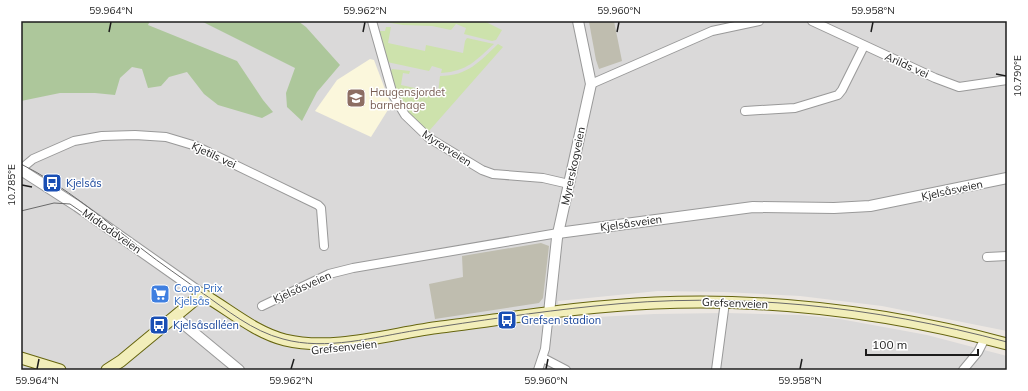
<svg xmlns="http://www.w3.org/2000/svg" width="1028" height="391" viewBox="0 0 1028 391" font-family="Mulish,sans-serif">
<style>
.residential{fill:#dad9d9}
.education{fill:#fbf7dc}
.construction{fill:#bfbdaf}
.grass{fill:#cde2ac}
.forest{fill:#adc79b}
.lines{fill:none;stroke-linecap:round;stroke-linejoin:round}
.minor-casing{stroke:#999;stroke-width:10}
.tertiary-casing{stroke:#999;stroke-width:12}
.secondary-casing{stroke:#66650f;stroke-width:13}
.minor{stroke:#fff;stroke-width:8}
.tertiary{stroke:#fff;stroke-width:10}
.secondary{stroke:#f2eeba;stroke-width:11}
.tram{stroke:#6a6a6a;stroke-width:1}
.ticks{fill:none;stroke:#1c1c1c;stroke-width:1.5}
.labels{text-anchor:middle;dominant-baseline:central;stroke-width:3;stroke-linejoin:round;paint-order:stroke}
.street-label{font-size:11px;fill:#1c1c1c;stroke:#fff}
.education-label{font-size:11px;fill:#785e54;stroke:#fff;text-anchor:start}
.transit-label{font-size:11px;fill:#164399;stroke:#fff;text-anchor:start}
.shop-label{font-size:11px;fill:#366cbe;stroke:#fff;text-anchor:start}
.neatline{fill:none;stroke:#1c1c1c;stroke-width:1.5}
.ticks-label{font-size:10px;text-anchor:middle;fill:#1c1c1c}
</style>
<rect width="100%" height="100%" fill="#ece7e2"/>
<polygon class="residential" points="21,21 1007,21 1007,331 882,306 800,296 724,292 658,291 558,301 560,319 654,314 726,313 800,315 840,319 927,335 1007,356 1007,370 21,370"/>
<polygon class="education" points="370,59 374,60 391,105 371,137 315,111 337,80"/>
<g class="construction">
<polygon points="594,21 614,21 622,61 599,69 596,60 589,22"/>
<polygon points="541,243 549,246 543,298 539,303 435,319 429,284 463,277 462,256"/>
</g>
<g class="grass">
<polygon points="378,21 484,21 502,30 496,40 492,41 464,34 466,28 456,24 451,30 432,26 403,25"/>
<path d="M386,27H391L388,43L425,51L426,45L463,53L465,41L467,38L494,44C475,61 468,71 441,73L442,69L432,66L429,71L387,62L378,31H385Z"/>
<path d="M498,44L503,47L429,131C410,125 395,90 390,73L392,69L410,71L409,74L403,73L401,85L438,93L440,76C468,76 480,61 498,44Z"/>
</g>
<g class="forest">
<polygon points="21,21 150,21 148,25 237,61 263,100 273,112 262,118 218,105 204,94 187,72 169,77 161,86 148,88 142,69 132,67 120,78 115,95 95,93 60,93 21,101"/>
<polygon points="201,21 298,21 306,27 340,65 317,92 302,121 287,107 286,93 295,68"/>
</g>
<g class="lines">
<defs>
<g id="minor">
<polyline points="372,21 393,95 405,115 429,138 482,170 493,174 543,178 569,184"/>
<polyline points="812,21 935,78 959,87 1007,80"/>
<polyline points="591,84 712,31 759,21"/>
<polyline points="745,111 795,108 838,95 842,90 864,46"/>
<polyline points="21,169 33,159 74,141 102,136 135,135 166,137 196,146 318,205 321,208 324,246"/>
<polyline points="987,257 1007,256"/>
<polyline points="262,306 329,274 353,268 558,233"/>
<polyline points="543,358 566,370"/>
<polyline points="538,370 545,349 549,313"/>
<polyline points="716,370 725,302"/>
<polyline points="963,370 978,352 985,338"/>
</g>
<g id="tertiary">
<polyline points="21,170 77,206 202,294"/>
<polyline points="558,233 753,207 834,208 870,206 1007,178"/>
<polyline points="549,313 557,238 591,84 578,21"/>
<polyline points="175,317 239,370"/>
</g>
<g id="secondary">
<path d="M202,294C230,310 254,332 285,340C334,352 392,333 441,327C512,318 583,306 655,303C774,298 892,313 1007,344"/>
<polyline points="21,358 60,370"/>
<polyline points="107,370 121,361 202,294"/>
</g>
</defs>
<use href="#minor" class="minor-casing"/>
<use href="#tertiary" class="tertiary-casing"/>
<use href="#secondary" class="secondary-casing"/>
<use href="#minor" class="minor"/>
<use href="#tertiary" class="tertiary"/>
<use href="#secondary" class="secondary"/>
<g class="tram">
<path d="M21,164C65,186 103,219 142,249C161,264 181,277 201,292C227,310 252,331 283,339C326,351 374,337 418,330C477,321 536,312 595,306C734,291 873,306 1007,342"/>
<polyline points="21,211 54,203 70,204 134,248"/>
</g>
</g>
<path class="ticks" d="M109,32L111,22M363,32L365,22M617,32L619,22M871,32L873,22M996,74L1006,76M22,185L32,187M37,369L39,359M291,369L294,359M546,369L548,359M800,369L802,359"/>
<defs>
<symbol id="school-square" viewBox="-11 -11 22 22"><rect x="-9" y="-9" width="18" height="18" rx="4" fill="#8d6e63" stroke="#fff"/><path d="M0-5L7-2L0 1L-7-2ZM-4 1L0 2.5L4 1V4Q0 6-4 4Z" fill="#fff"/></symbol>
<symbol id="bus-square" viewBox="-11 -11 22 22"><rect x="-9" y="-9" width="18" height="18" rx="4" fill="#1a4fb4" stroke="#fff"/><path d="M-5-6H5V4H4V6H2V4H-2V6H-4V4H-5ZM-3.5-4V0h7V-4ZM-3.5 1.2v1.5H-2V1.2ZM2 1.2v1.5H3.5V1.2Z" fill="#fff"/></symbol>
<symbol id="supermarket-square" viewBox="-11 -11 22 22"><rect x="-9" y="-9" width="18" height="18" rx="4" fill="#3f7fe0" stroke="#fff"/><path d="M-6-5.5h2.5l.6 2H6L4.5 2H-2.5L-4.4-4H-6ZM-1.5 3.2a1.3 1.3 0 1 0 .1 0ZM3 3.2a1.3 1.3 0 1 0 .1 0Z" fill="#fff"/></symbol>
</defs>
<g fill-rule="evenodd">
<use href="#school-square" x="345" y="87" width="22" height="22"/>
<use href="#bus-square" x="41" y="172" width="22" height="22"/>
<use href="#supermarket-square" x="149" y="283" width="22" height="22"/>
<use href="#bus-square" x="496" y="309" width="22" height="22"/>
<use href="#bus-square" x="148" y="314" width="22" height="22"/>
</g>
<g class="labels">
<g class="street-label">
<text transform="translate(907 65) rotate(24)">Arilds vei</text>
<text transform="translate(447 148) rotate(33)">Myrerveien</text>
<text transform="translate(214 155) rotate(25)">Kjetils vei</text>
<text transform="translate(573 166) rotate(-78)">Myrerskogveien</text>
<text transform="translate(952 190) rotate(-12)">Kjelsåsveien</text>
<text transform="translate(631 223) rotate(-8)">Kjelsåsveien</text>
<text transform="translate(112 231) rotate(35)">Midtoddveien</text>
<text transform="translate(302 287) rotate(-24)">Kjelsåsveien</text>
<text transform="translate(735 303) rotate(2)">Grefsenveien</text>
<text transform="translate(344 347) rotate(-6)">Grefsenveien</text>
</g>
<g class="education-label">
<text x="370" y="92">Haugensjordet<tspan x="370" dy="13">barnehage</tspan></text>
</g>
<g class="transit-label">
<text x="66" y="183">Kjelsås</text>
<text x="521" y="320">Grefsen stadion</text>
<text x="173" y="325">Kjelsåsalléen</text>
</g>
<g class="shop-label">
<text x="174" y="288">Coop Prix<tspan x="174" dy="13">Kjelsås</tspan></text>
</g>
</g>
<rect width="1028" height="391" fill="none" stroke="#ffffff" stroke-width="44"/>
<path d="M866 349v6h112v-6" fill="none" stroke="#1c1c1c" stroke-width="2"/>
<text x="872" y="349" font-size="12" fill="#1c1c1c" stroke="#ffffff" stroke-width="3" paint-order="stroke">100 m</text>
<rect x="22" y="22" width="984" height="347" class="neatline"/>
<g class="ticks-label">
<text x="111" y="14">59.964°N</text>
<text x="365" y="14">59.962°N</text>
<text x="619" y="14">59.960°N</text>
<text x="873" y="14">59.958°N</text>
<text transform="translate(1017 76) rotate(-90)" y="4">10.790°E</text>
<text transform="translate(11 185) rotate(-90)" y="4">10.785°E</text>
<text x="37" y="384">59.964°N</text>
<text x="291" y="384">59.962°N</text>
<text x="546" y="384">59.960°N</text>
<text x="800" y="384">59.958°N</text>
</g>
</svg>
